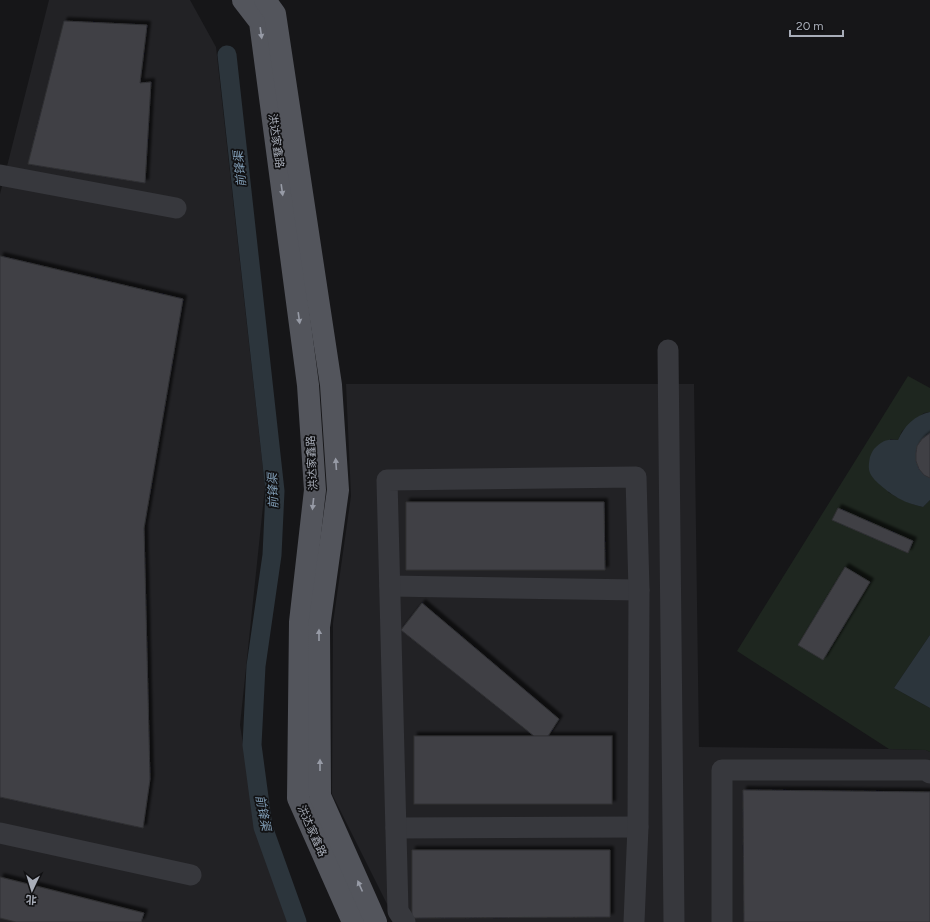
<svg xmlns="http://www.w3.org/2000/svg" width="930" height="922" viewBox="0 0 930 922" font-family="Figtree,'Noto Sans SC',sans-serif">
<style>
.built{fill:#222225}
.green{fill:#1e261f}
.water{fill:#2c353c}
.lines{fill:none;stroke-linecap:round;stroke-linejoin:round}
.canal{stroke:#2c353c;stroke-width:19}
.building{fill:#404145;stroke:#303034;filter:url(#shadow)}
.minor{stroke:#37383d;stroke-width:21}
.major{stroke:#53555c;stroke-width:22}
.oneway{fill:#979ba6}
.labels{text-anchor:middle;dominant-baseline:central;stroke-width:3.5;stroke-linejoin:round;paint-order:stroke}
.street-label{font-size:11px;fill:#a8adb8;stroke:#111113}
.water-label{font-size:12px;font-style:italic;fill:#7f9bb3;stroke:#111113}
</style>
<defs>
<filter id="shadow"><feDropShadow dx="3.5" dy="-3.5" stdDeviation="1" flood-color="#0009"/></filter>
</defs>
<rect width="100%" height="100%" fill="#161618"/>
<g class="built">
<polygon points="49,0 190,0 216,47 265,487 240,725 257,832 289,922 0,922 0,194"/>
<polygon points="346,384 694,384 699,747 889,749 926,750 930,752 930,922 396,922 332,794 333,623 351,496"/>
</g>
<path class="green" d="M908,376L930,388V412L924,413L902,431L898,440L890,439L888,492C900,499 910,504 923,507L930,500V635L894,688L930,708V752L926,750L889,749L737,651Z"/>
<g class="water">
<path d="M930,412V500L923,507C915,505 907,503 900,499C892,495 873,481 870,473C868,468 869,462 870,457C871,454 872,452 874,449C883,440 886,439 898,440C904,426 915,415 930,412Z"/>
<polygon points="930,635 930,708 894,688"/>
</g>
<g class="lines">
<polyline class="canal" points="227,55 275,491 272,555 256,666 252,745 263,827 297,922"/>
</g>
<g class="building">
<polygon points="64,21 147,25 140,83 151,82 145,183 28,164"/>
<polygon points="0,256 183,299 144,528 150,779 143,828 0,797"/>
<polygon points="930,433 930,478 924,475 919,469 916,461 916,453 917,446 922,439"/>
<polygon points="406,502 604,502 605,570 406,570"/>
<polygon points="838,508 913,541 908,553 832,520"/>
<polygon points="845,567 870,582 823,660 798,645"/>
<polygon points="422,603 559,719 548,736 534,736 401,630"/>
<rect x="414" y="736" width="198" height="68"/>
<polygon points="743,790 930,792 930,922 744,922"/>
<polygon points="412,850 610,850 610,917 412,918"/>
<polygon points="0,877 144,913 141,922 16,922 0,918"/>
</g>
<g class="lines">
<g class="minor">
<polyline points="0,175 176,208"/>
<polyline points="668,350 674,922"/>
<polyline points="390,586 639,590"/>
<polyline points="396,828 638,827"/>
<polyline points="0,833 191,875"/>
<polyline points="405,922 398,911 387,480 636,477 639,590 638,827 634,922"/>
<polyline points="722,922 722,770 926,770 930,773"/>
</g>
<g class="major">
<polyline points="243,0 260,22 308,385 315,490 300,622 298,798 353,922"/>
<polyline points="265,0 275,14 331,385 338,490 319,627 320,796 376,922"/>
</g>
</g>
<defs><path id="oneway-solid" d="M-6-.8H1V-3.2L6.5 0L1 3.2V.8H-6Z"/></defs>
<g class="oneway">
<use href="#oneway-solid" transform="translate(261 33) rotate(82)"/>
<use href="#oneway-solid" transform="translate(282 190) rotate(82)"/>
<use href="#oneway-solid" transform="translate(299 318) rotate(82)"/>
<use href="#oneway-solid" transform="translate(336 464) rotate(-94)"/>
<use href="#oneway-solid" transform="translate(313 504) rotate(96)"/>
<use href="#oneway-solid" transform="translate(319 635) rotate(-90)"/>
<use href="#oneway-solid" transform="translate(320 765) rotate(-90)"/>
<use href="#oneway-solid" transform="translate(360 886) rotate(-114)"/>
</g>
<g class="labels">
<g class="street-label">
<text transform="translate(276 141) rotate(82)">洪达家鑫路</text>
<text transform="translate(312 463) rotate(-93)">洪达家鑫路</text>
<text transform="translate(312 831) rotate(66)">洪达家鑫路</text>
</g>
<g class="water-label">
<text transform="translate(240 169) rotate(-96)">前锋渠</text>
<text transform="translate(273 491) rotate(-92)">前锋渠</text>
<text transform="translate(263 813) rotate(79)">前锋渠</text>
</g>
</g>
<g transform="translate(32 890) rotate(184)" stroke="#111113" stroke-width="3" paint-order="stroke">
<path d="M0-3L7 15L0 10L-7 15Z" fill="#a8adb8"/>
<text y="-6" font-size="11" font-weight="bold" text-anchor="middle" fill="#a8adb8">北</text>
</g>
<path d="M790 30v6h53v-6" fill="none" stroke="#a8adb8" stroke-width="2"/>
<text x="796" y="30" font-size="12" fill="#a8adb8" stroke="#111113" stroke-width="3" paint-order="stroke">20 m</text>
</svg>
